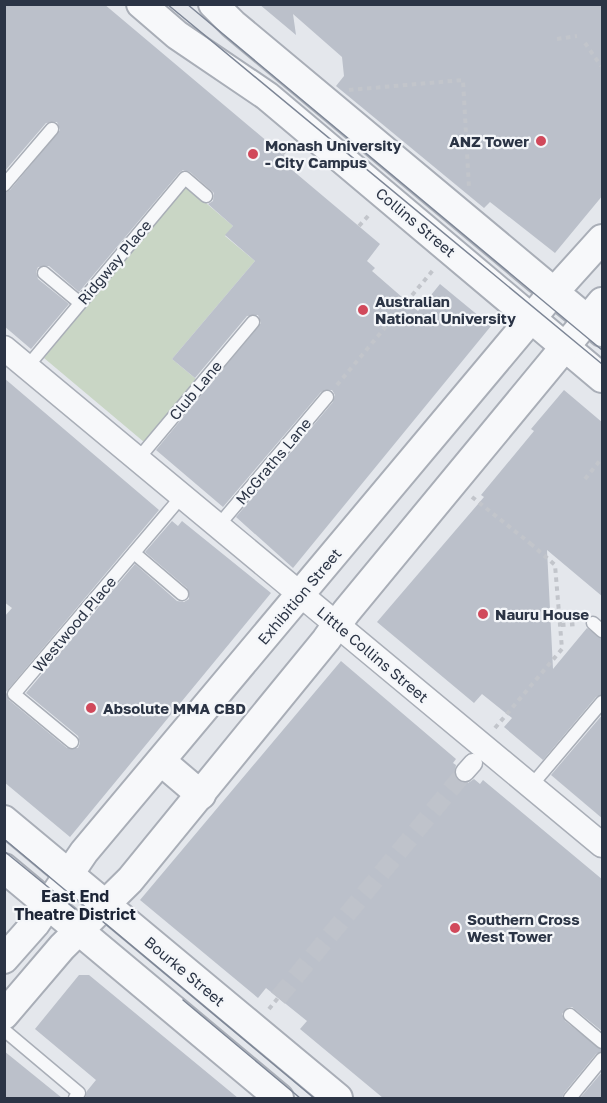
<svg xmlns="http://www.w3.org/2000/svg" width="607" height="1103" viewBox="0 0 607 1103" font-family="'Golos Text',sans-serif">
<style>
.green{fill:#c9d6c5}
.building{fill:#bbc0ca}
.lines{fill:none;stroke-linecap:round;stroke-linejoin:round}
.pedestrian-tunnel{stroke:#bfc3cb;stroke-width:18;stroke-dasharray:18 9;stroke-linecap:butt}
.service-casing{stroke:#a9aeb7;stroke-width:15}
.pedestrian-casing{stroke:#a9aeb7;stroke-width:21}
.minor-casing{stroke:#a9aeb7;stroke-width:27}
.tertiary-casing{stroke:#a9aeb7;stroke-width:32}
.path{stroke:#c2c5cb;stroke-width:4;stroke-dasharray:4.5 4.5;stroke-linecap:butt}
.service{stroke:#f7f8fa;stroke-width:12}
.pedestrian{stroke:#f7f8fa;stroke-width:18}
.minor{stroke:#f7f8fa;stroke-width:24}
.tertiary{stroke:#f7f8fa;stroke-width:28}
.tram{stroke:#7d8696;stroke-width:1.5}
.poi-dot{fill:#d1495b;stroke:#f4f6f9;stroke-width:2}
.labels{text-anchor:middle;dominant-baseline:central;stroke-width:4.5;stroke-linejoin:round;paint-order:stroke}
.poi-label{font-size:15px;font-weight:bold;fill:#2b3445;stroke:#f4f6f9;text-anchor:start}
.street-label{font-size:15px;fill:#2b3445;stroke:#f4f6f9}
.neighbourhood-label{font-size:16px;font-weight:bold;fill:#1d2536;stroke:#f4f6f9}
</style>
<rect width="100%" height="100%" fill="#e4e7ec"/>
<polygon class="green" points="186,186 233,226 225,236 255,261 172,359 196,379 144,442 44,358"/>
<g class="building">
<polygon points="4,4 104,4 288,159 285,164 380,244 367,261 375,268 372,271 418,311 440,284 491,326 293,568 236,517 333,402 335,395 332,390 321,392 223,507 156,450 261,323 258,315 247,316 195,378 172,359 255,261 225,235 233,226 208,204 213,201 214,193 190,172 183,170 179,173 79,292 49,266 38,267 36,272 38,279 69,304 31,349 4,326 4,193 10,190 60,130 57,122 46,123 4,172"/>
<polygon points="259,4 603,4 603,195 555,253 490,202 484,208 336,86 344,76 342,57 293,14 296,35"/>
<polygon points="4,378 159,510 6,692 9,700 67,748 78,748 80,743 78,736 26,693 135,564 177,601 184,602 189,599 187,588 145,552 172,521 178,526 182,521 271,593 70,837 4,782 4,617 12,608 4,602"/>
<polygon points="564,390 603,423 603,597 547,550 553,669 587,628 603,639 603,694 596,697 543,760 504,727 512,718 482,694 474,703 377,622 484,497 481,495 534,431 531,429"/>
<polygon points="341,661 456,759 453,763 456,765 454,775 458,781 468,783 474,779 480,784 483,780 603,880 603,1032 572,1007 567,1008 562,1014 565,1021 603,1051 596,1054 564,1093 562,1098 383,1098 300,1029 307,1021 266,988 258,998 140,900"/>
<polygon points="603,714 603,819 551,775"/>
<polygon points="79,975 89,975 238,1098 85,1098 87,1091 96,1080 35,1029"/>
<polygon points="4,1051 62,1098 4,1098"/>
<polygon points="603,1071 603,1098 580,1098"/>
</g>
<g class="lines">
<polyline class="pedestrian-tunnel" points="278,998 465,772"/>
<defs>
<g id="service">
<polyline points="4,185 52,129"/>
<polyline points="44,273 80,303"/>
<polyline points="27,367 185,178 206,196"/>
<polyline points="138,459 253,322"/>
<polyline points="218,526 327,397"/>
<polyline points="134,553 182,594"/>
<polyline points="593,623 602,631"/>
<polyline points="72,742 14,694 182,496"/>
<polyline points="531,786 602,702"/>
<polyline points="570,1015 602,1042"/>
<polyline points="4,1030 79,1093 75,1098"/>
<polyline points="570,1098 602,1059"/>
</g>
<polyline id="pedestrian" points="465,772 473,763"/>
<polyline id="minor" points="4,348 602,845"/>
<g id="tertiary">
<polyline points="141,4 177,35 267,96 602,378"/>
<polyline points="213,4 233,24 602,332"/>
<polyline points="161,761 201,795"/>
<polyline points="4,820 338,1098"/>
<polyline points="4,868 279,1098"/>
<polyline points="4,959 35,924 84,852 545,302 602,239"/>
<polyline points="4,1015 62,947 130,880 326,640 346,612 602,302"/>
</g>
</defs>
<use href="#service" class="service-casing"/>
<use href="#pedestrian" class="pedestrian-casing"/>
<use href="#minor" class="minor-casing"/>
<use href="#tertiary" class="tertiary-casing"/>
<g class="path">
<polyline points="557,39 577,36"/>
<polyline points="585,43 601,66"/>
<polyline points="349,90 463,80 469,188"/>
<polyline points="282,154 288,148"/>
<polyline points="359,226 369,215"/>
<polyline points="337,385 434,269"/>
<polyline points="585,479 602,458"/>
<polyline points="472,497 531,544"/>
<polyline points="561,625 577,624"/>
<polyline points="495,728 562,649 555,565 531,544 534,540"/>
<polyline points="269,1009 278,998"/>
</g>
<use href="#service" class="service"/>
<use href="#pedestrian" class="pedestrian"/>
<use href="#minor" class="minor"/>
<use href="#tertiary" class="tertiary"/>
<g class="tram">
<polyline points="167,4 602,364"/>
<polyline points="187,4 602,350"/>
<polyline points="4,839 314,1098"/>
<polyline points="4,851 75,909"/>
<polyline points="183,1000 300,1098"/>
</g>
</g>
<g class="poi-dot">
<circle cx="541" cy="141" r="6"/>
<circle cx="253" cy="154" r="6"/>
<circle cx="363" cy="310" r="6"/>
<circle cx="483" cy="614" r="6"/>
<circle cx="91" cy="708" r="6"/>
<circle cx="455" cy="928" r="6"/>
</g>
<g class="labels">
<g class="poi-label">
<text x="529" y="141" text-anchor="end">ANZ Tower</text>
<text x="265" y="145">Monash University<tspan x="265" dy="17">- City Campus</tspan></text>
<text x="375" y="301">Australian<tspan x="375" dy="17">National University</tspan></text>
<text x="495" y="614">Nauru House</text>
<text x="103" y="708">Absolute MMA CBD</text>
<text x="467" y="919">Southern Cross<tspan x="467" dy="17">West Tower</tspan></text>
</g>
<g class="street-label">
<text transform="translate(416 222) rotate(40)">Collins Street</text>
<text transform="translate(114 262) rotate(-50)">Ridgway Place</text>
<text transform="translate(195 390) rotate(-50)">Club Lane</text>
<text transform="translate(273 461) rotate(-50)">McGraths Lane</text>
<text transform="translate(299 596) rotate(-50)">Exhibition Street</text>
<text transform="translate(74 624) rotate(-50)">Westwood Place</text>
<text transform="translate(373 654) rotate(40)">Little Collins Street</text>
<text transform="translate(185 971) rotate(40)">Bourke Street</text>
</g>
<g class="neighbourhood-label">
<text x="75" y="896">East End<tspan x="75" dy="18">Theatre District</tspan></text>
</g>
</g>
<rect width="607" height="1103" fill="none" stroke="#2b3445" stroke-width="12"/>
</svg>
